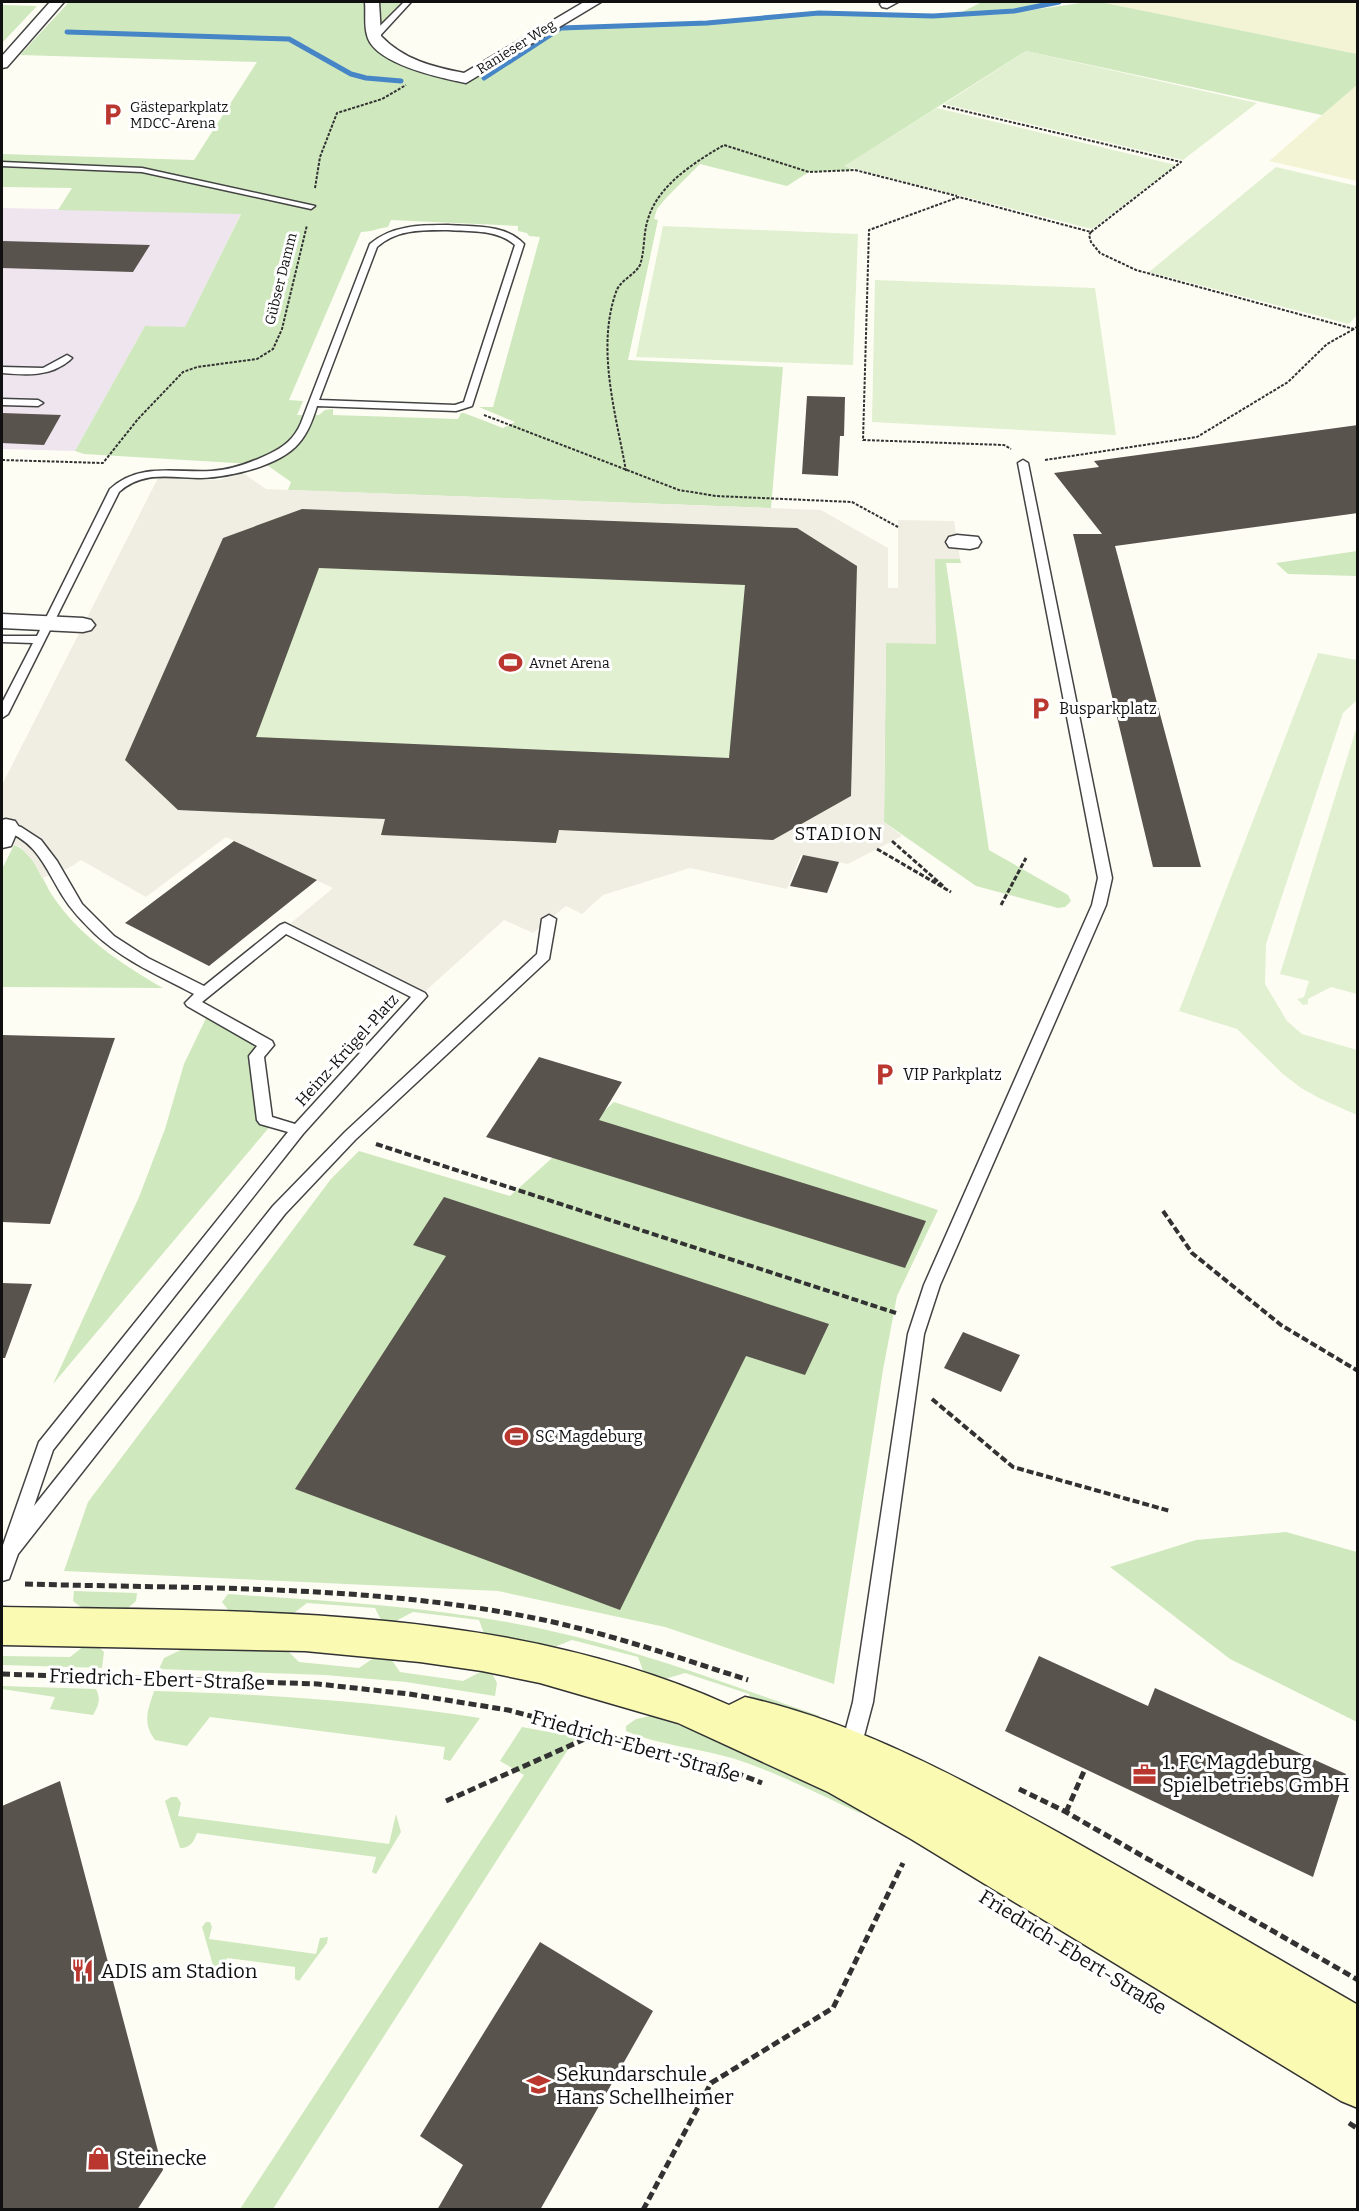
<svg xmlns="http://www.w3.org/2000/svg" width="1359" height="2211" font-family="Bitter,serif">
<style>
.industrial{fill:#eee5ee}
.farmland{fill:#f3f4d5}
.green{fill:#cfe8be;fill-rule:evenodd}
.pitch{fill:#e1f0d0}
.plaza{fill:#f0ede2;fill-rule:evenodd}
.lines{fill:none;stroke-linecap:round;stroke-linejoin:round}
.stream{stroke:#4685c6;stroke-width:5}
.building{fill:#58534d;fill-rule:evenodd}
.lane-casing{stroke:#434343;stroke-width:3}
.street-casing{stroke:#434343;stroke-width:3}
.secondary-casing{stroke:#323232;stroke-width:3}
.path-far3{stroke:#323232;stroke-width:2;stroke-dasharray:3 1.5;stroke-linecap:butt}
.path-far2{stroke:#323232;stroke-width:3;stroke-dasharray:5 2;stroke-linecap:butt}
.path-far1{stroke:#323232;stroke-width:4;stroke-dasharray:7 3;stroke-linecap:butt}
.path{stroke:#323232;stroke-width:5;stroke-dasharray:8 4;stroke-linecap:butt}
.lane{fill:#fff;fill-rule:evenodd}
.street{fill:#fff;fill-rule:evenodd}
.secondary{fill:#fafab3;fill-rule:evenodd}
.labels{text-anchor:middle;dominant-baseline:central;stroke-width:6;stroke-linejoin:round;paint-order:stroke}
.far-street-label{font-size:14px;fill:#101010;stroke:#fff}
.far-poi-label{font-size:14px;fill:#101010;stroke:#fff;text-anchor:start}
.poi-label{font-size:16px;fill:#101010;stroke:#fff;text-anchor:start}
.street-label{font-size:16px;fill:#101010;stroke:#fff}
.neighbourhood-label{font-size:18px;letter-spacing:1.5px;fill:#101010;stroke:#fff}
.near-street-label{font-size:20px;fill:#101010;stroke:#fff}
.near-poi-label{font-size:20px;fill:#101010;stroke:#fff;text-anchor:start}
</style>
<rect width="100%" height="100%" fill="#fefdf4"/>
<path class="industrial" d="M 2,208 L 241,213 L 185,328 L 145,326 L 75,451 L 2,449 Z"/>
<path class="farmland" d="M 1100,2 L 1357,2 L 1357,54 Z
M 1357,85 L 1357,181 L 1269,161 L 1322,115 Z"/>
<path class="green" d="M 69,2 L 407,2 L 374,37 L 392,55 L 466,78 L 551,29 L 707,24 L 803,14 L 892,14 L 933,18 L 1011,13 L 1088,2 L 1100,2 L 1357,54 L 1357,85 L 1322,115 L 1026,51 L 845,166 L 855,170 L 809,172 L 787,186 L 700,164 L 667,197 L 657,209 L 654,219 L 658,220 L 628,360 L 783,367 L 771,508 L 288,490 L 291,482 L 267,465 L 84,454 L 75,451 L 145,326 L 185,327 L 241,214 L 58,210 L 72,188 L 2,187 L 2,154 L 194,160 L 257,62 L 20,55 ZM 391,220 L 518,226 L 518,231 L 527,233 L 529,236 L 540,237 L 493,407 L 479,407 L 515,422 L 503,428 L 464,413 L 461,413 L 458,419 L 333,415 L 333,409 L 325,410 L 319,415 L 297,415 L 303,401 L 289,400 L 361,232 C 372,232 378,228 388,227 Z
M 982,2 L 1050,2 L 1009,11 L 960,13 Z
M 2,5 L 37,6 L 2,43 Z
M 1357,551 L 1357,576 L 1288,574 L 1276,563 Z
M 935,558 L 960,559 L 961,563 L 946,563 L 989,850 L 1068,895 L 1071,901 L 1065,907 L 1058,908 L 976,886 L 884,822 L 886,642 Z
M 14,845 C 34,852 42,879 52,895 C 79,936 121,964 163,988 L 2,987 L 2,869 Z
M 209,1012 L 267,1045 L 256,1056 L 272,1124 L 53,1384 L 139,1197 L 165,1129 L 184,1064 Z
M 614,1102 L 938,1210 L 897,1296 L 883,1370 L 834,1684 L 665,1627 L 498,1591 L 64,1571 L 88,1502 L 331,1179 L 359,1151 L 510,1196 Z
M 1286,1532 L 1357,1552 L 1357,1722 L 1230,1659 L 1110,1567 L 1196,1540 Z
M 74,1591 L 137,1593 L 136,1601 L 127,1609 L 82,1608 L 73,1601 Z
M 228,1594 C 345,1602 463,1608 577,1637 C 659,1658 739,1688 820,1716 L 811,1722 L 755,1711 L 749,1694 L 685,1673 L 665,1679 L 644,1673 L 638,1657 L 572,1640 L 552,1648 L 485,1636 L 479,1620 L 413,1612 L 394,1622 L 381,1620 L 375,1608 L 307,1603 L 294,1613 L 229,1611 L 222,1602 Z
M 84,1646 L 99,1647 L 104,1652 L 102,1668 L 2,1665 L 2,1656 L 70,1657 Z
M 185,1648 L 288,1651 L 299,1662 L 359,1668 L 375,1657 L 391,1659 L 400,1672 L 463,1681 L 482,1671 L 493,1675 L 497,1683 L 495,1696 L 406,1682 L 325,1675 L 159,1669 L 164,1658 Z
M 2,1686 L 96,1689 C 101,1699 99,1705 93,1715 L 50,1709 L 55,1697 L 2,1689 Z
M 154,1691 C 264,1694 371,1701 480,1718 L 450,1761 L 443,1759 L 445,1747 L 210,1717 L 187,1746 L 155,1740 C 142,1723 148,1710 154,1691 Z
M 650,1716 L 715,1737 L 853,1800 L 862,1814 C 822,1796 781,1774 738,1760 C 701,1748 661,1746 626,1731 L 626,1726 L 636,1719 Z
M 522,1727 L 576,1737 L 273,2209 L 240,2209 L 524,1775 L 500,1761 Z
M 171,1797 L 177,1797 L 181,1803 L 178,1816 L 389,1844 L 396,1814 L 401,1832 L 376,1874 L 372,1872 L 376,1857 L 197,1833 C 194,1841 191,1848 180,1848 L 165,1801 Z
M 206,1922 L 210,1922 L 212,1927 L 209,1939 L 316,1954 L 320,1938 L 328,1937 L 327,1943 L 299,1981 L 295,1979 L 295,1967 L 227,1958 L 225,1966 L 218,1970 L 214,1969 L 202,1927 Z"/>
<path class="pitch" d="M 1026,51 L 1257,103 L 1183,160 L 944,104 Z
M 937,108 L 1176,165 L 1092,229 L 844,166 Z
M 1276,167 L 1357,186 L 1357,315 L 1349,324 L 1149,272 Z
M 663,226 L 858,234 L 853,365 L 636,357 Z
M 875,280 L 1095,288 L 1116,435 L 872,422 Z
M 302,509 L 797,528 L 857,566 L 851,796 L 773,840 L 559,830 L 556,843 L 381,835 L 178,810 L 125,760 L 223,538 Z
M 1318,653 L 1357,660 L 1357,700 L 1343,713 L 1266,944 L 1265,984 L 1287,1021 L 1302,1034 L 1357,1050 L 1357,1115 L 1321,1099 L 1301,1088 L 1283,1074 L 1237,1029 L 1179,1011 Z
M 1357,726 L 1357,994 L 1331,987 L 1308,999 L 1308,1004 L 1303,1005 L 1297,999 L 1304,997 L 1309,981 L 1280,974 Z"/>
<path class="plaza" d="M 243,473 L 266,489 L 821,510 L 888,548 L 888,588 L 898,588 L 898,520 L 954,521 L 960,559 L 935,559 L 936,644 L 886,643 L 884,822 L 902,836 L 848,864 L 801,855 L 787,889 L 690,868 L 603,895 L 582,914 L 566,906 L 533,933 L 504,920 L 420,996 L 285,928 L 333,888 L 226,837 L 146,897 L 81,860 L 69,868 L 42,878 L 33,861 L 20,847 L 2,839 L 2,785 L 158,478 L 219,480 ZM 302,509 L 797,528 L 857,567 L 851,796 L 773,840 L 559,830 L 556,843 L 385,819 L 178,810 L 125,760 L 223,538 Z"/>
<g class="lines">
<path class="stream" d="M 67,32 L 289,39 L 351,74 L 366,78 L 401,81
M 484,78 L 561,28 L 707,23 L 819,13 L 933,16 L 1014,11 L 1059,2"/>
</g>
<path class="building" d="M 2,241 L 150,245 L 133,272 L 2,268 Z
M 807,396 L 845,397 L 844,436 L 840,436 L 838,476 L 802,474 Z
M 2,413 L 61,415 L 44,445 L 2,443 Z
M 1358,425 L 1358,513 L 1115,546 L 1201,867 L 1153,867 L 1073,534 L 1102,534 L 1054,473 L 1099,467 L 1094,461 Z
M 302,509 L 797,528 L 857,566 L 851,796 L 773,840 L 559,830 L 556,843 L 381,835 L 385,819 L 178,810 L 125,760 L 223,538 ZM 319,568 L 745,585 L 729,758 L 256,737 Z
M 234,841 L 317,880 L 209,966 L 125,923 Z
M 803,855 L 839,862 L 827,893 L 790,886 Z
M 2,1035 L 115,1038 L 50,1224 L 2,1222 Z
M 539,1057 L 622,1082 L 599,1120 L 926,1221 L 905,1268 L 486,1137 Z
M 444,1197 L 829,1324 L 805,1375 L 746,1356 L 620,1610 L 295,1489 L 446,1256 L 413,1245 Z
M 2,1283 L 32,1284 L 5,1358 L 2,1358 Z
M 963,1332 L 1020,1355 L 1001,1392 L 944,1368 Z
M 1039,1656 L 1148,1706 L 1155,1688 L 1346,1774 L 1313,1877 L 1005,1731 Z
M 60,1781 L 163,2170 L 137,2210 L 2,2210 L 2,1806 Z
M 540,1942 L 653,2011 L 540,2210 L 437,2210 L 463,2165 L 420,2136 Z"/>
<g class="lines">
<defs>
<path id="lane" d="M 404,2 L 411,2 L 377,39 L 371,39 L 371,35 Z
M 2,162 L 142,168 L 315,206 L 311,209 L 142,172 L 2,166 Z
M 448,225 C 475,227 505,224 524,244 L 472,406 L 456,411 L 317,406 C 313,419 308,433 299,443 C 280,466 230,477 201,478 C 171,478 143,470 119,492 L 8,714 L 2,718 L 2,703 L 33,643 L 2,642 L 2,636 L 37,636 L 110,489 C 140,462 175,473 211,471 C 232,470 250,463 269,454 C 284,447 294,439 301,423 L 370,244 C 392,225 421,225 448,225 ZM 448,230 C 472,232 497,229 515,245 L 464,402 L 455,405 L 319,400 L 377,247 C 397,229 423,230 448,230 Z
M 67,355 L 72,358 L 70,360 C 50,377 27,375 2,373 L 2,367 L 43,368 Z
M 2,399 L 38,400 L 43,403 L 38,406 L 2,405 Z
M 1023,460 L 1028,463 L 1112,878 L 1106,905 L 940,1285 L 924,1334 L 873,1702 L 860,1751 L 857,1758 L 850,1760 L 843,1758 L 840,1751 L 853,1702 L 908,1334 L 924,1285 L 1092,905 L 1098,878 L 1018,463 Z
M 2,822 L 21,827 L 41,840 L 57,861 L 82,904 L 114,936 L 148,958 L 204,986 L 280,925 L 285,923 L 425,993 L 427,996 L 303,1134 L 53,1450 L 34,1506 L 273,1206 L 345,1132 L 537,954 L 542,919 L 549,915 L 556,919 L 549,959 L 355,1140 L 285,1214 L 18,1554 L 9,1579 L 2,1581 L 2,1548 L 39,1442 L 288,1132 L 260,1124 L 257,1120 L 249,1056 L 257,1046 L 187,1006 L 185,1003 L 194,994 C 160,976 124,961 95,934 C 83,922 71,910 62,895 C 45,867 36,840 2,830 ZM 286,934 L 411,997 L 295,1124 L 272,1117 L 264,1057 L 274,1045 L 272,1041 L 202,1002 Z"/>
<path id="street" d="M 50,2 L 64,2 L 7,67 L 2,68 L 2,56 Z
M 365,2 L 379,2 L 381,36 C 404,60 433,67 464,73 L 584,2 L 601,2 L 466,83 C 441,78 373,64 367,35 C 364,25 366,13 365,2 Z
M 882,2 L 898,2 L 887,8 L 882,7 L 880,4 Z
M 957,535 L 978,537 L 981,542 L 978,547 L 970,549 L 949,547 L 946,542 L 949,537 Z
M 2,614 L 83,618 L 91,620 L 95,625 L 91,630 L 83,632 L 2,628 Z
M 6,819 L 15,821 L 19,827 L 11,846 L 2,848 L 2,820 Z"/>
<path id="secondary" d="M 2,1607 C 246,1612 502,1603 729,1705 L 745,1697 C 859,1723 960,1778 1061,1834 C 1161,1890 1259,1948 1358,2005 L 1358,2056 L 1354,2054 L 1358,2056 L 1358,2108 L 1341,2101 L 911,1839 L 828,1792 L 678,1723 L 540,1683 L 482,1671 L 420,1662 L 305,1651 L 2,1645 Z"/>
</defs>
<use href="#lane" class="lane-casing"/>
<use href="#street" class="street-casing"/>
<use href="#secondary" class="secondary-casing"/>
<path class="path-far3" d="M 943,106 L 1181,162 L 1091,232 L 959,197 L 869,230 L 863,440 L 1004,445 L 1011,449
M 315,188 L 320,157 L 337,113 L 382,99 L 406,85
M 1091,232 L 1089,235 L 1091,242 L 1100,253 L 1136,270 L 1354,329 L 1358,326
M 484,415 L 679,490 L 716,496 L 852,502 L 898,527
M 2,460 L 103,463 L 138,419 L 183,372 L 197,367 L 257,359 L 273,349 L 282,329 L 307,225
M 1045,460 L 1197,437 L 1288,382 L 1327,344 L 1354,329
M 626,471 C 616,414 596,349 616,292 C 620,280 634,276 640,265 C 645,250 643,234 648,219 C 658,185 695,162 724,145 L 809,172 L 855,170 L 957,196"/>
<path class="path-far2" d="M 892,841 L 943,886
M 877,849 L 951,892
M 1001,905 L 1026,858"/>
<path class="path-far1" d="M 376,1144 L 896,1313
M 1163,1211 L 1192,1253 L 1281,1325 L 1358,1371
M 932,1399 L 1013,1467 L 1170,1511"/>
<path class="path" d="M 25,1584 C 200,1589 381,1584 553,1622 C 619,1637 683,1659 748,1680
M 2,1674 L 318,1684 L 409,1694 L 508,1710 L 716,1765 L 762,1783
M 1019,1789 L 1066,1812 L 1358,1980
M 446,1801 L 596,1734
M 1066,1812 L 1085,1769
M 1349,2123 L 1358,2129
M 643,2210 L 711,2083 L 833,2008 L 903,1863"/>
<use href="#lane" class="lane"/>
<use href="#street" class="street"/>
<use href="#secondary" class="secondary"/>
</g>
<defs>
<symbol id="parking-bare" viewBox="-9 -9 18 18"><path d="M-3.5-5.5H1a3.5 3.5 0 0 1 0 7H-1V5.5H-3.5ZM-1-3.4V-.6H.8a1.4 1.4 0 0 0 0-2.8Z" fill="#ba372f" stroke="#fff" stroke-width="2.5" paint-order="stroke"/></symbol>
<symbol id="stadium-bare" viewBox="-9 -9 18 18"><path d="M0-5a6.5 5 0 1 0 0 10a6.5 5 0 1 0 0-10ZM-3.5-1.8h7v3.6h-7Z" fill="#ba372f" stroke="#fff" stroke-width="2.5" paint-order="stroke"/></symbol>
<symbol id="office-bare" viewBox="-9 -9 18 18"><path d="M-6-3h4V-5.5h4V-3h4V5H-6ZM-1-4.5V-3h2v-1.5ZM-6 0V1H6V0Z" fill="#ba372f" stroke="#fff" stroke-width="2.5" paint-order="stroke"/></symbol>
<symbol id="restaurant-bare" viewBox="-9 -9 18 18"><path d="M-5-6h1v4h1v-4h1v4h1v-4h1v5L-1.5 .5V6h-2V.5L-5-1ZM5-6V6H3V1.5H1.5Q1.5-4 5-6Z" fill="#ba372f" stroke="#fff" stroke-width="2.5" paint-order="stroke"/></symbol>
<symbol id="school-bare" viewBox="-9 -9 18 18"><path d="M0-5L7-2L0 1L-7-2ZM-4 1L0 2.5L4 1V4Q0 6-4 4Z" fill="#ba372f" stroke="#fff" stroke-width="2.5" paint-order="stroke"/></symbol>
<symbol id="shop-bare" viewBox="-9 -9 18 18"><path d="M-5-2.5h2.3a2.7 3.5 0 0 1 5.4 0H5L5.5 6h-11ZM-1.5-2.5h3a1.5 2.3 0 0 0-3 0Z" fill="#ba372f" stroke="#fff" stroke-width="2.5" paint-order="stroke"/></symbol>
</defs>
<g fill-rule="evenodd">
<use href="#parking-bare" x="96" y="98" width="33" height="33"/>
<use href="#stadium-bare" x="494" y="646" width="33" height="33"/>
<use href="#parking-bare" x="1024" y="692" width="33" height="33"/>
<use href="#parking-bare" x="868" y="1058" width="33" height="33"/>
<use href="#stadium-bare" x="500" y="1420" width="33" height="33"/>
<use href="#office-bare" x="1128" y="1758" width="33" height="33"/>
<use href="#restaurant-bare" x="66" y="1954" width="33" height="33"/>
<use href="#school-bare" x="522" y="2068" width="33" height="33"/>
<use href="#shop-bare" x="82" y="2142" width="33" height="33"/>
</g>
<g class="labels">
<g class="far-street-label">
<text transform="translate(516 47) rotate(-32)">Ranieser Weg</text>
<text transform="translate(281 279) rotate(-76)">Gübser Damm</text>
</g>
<g class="far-poi-label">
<text x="130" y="107">Gästeparkplatz<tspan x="130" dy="16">MDCC-Arena</tspan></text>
<text x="529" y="663">Avnet Arena</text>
</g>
<g class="poi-label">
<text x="1059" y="708">Busparkplatz</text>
<text x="903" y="1074">VIP Parkplatz</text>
<text x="535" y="1436">SC Magdeburg</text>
</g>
<g class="street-label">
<text transform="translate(347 1050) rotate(-48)">Heinz-Krügel-Platz</text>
</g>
<g class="neighbourhood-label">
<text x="839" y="834">STADION</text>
</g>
<g class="near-street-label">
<text transform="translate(157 1679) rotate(2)">Friedrich-Ebert-Straße</text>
<text transform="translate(636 1746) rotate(16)">Friedrich-Ebert-Straße</text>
<text transform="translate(1073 1952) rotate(32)">Friedrich-Ebert-Straße</text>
</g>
<g class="near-poi-label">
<text x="1162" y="1762">1. FC Magdeburg<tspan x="1162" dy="23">Spielbetriebs GmbH</tspan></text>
<text x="101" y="1971">ADIS am Stadion</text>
<text x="556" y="2074">Sekundarschule<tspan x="556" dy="23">Hans Schellheimer</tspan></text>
<text x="116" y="2158">Steinecke</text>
</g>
</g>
<rect width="1359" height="2211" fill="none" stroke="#101010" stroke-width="6"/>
</svg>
